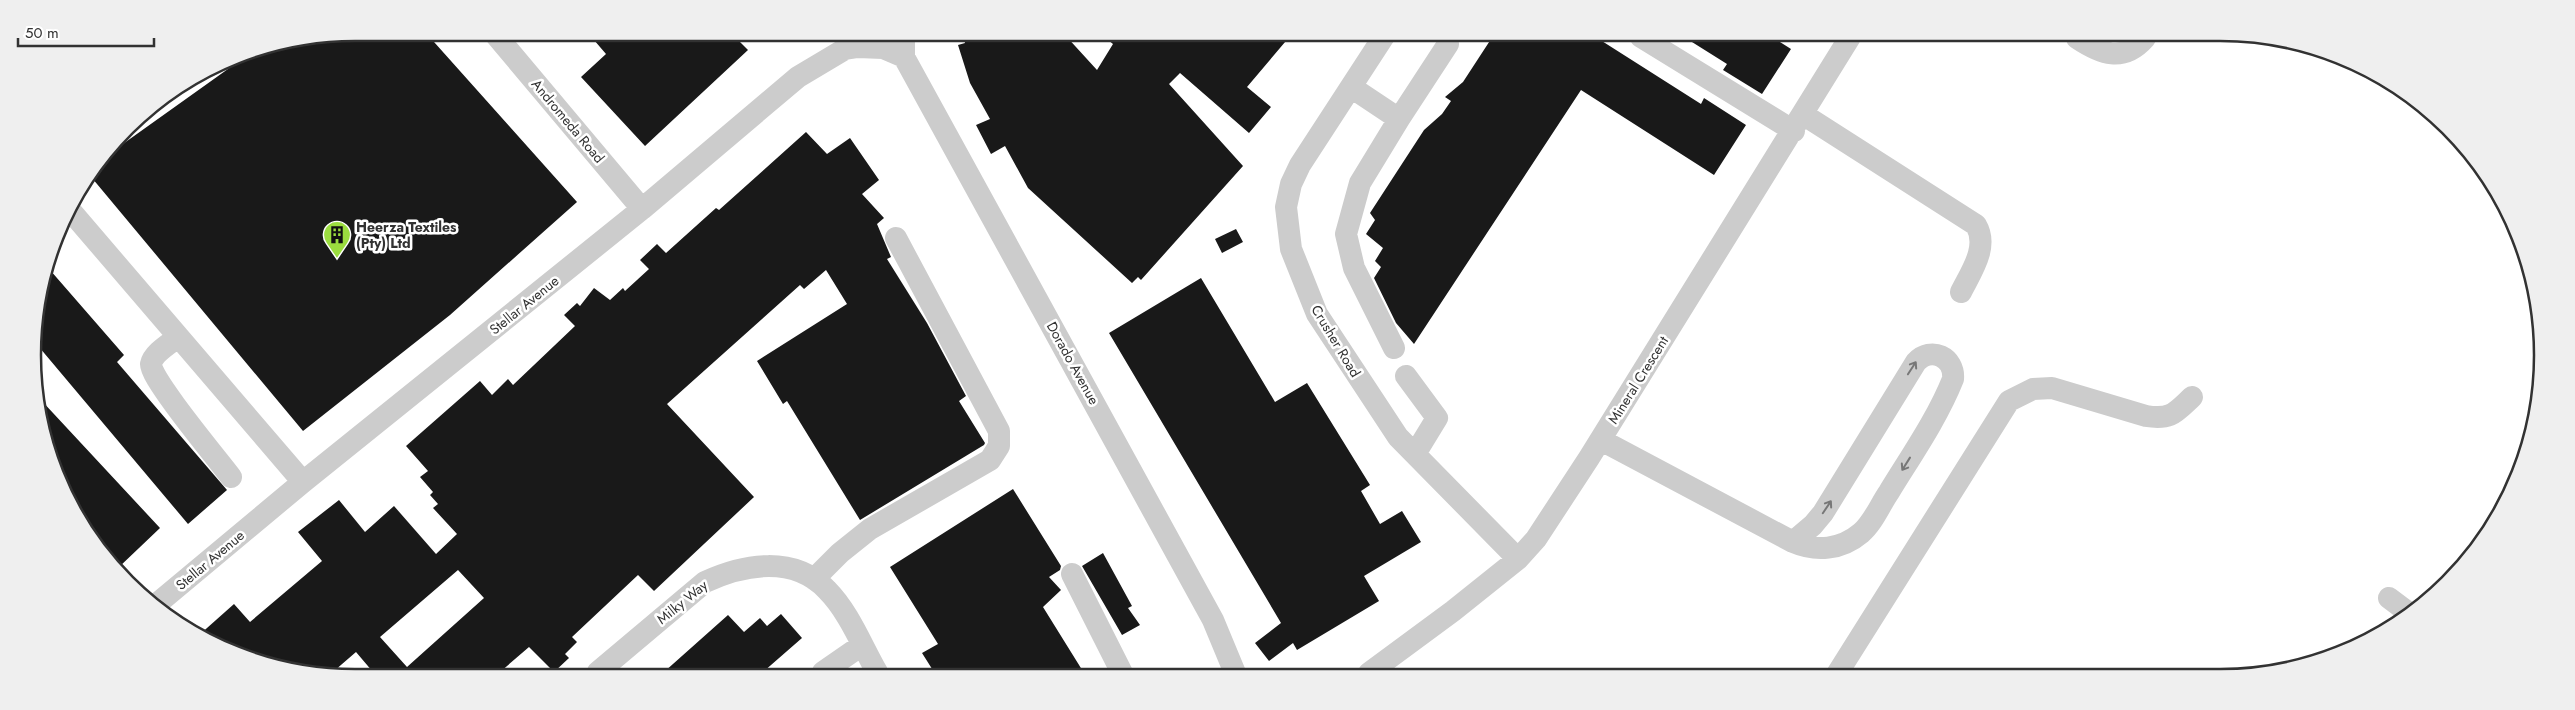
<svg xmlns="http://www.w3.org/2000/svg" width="2575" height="710" font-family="Jost,sans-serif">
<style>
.building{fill:#191919;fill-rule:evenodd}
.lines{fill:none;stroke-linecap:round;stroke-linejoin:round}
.minor{stroke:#ccc;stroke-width:22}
.oneway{stroke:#777}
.labels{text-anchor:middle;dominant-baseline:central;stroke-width:5;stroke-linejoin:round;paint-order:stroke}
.street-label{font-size:14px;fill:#323232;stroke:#fff}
.poi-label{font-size:14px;font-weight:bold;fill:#323232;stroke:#fff;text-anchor:start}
.rim{fill:none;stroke:#323232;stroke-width:2.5}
</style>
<rect width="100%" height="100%" fill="#fff"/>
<path class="building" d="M 355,32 L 426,33 L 577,202 L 450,315 L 303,431 L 92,178 L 113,151 L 249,54 Z
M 588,33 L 732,34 L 748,50 L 645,146 L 581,77 L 606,54 Z
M 963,34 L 1065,35 L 1097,70 L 1113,44 L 1102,35 L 1291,35 L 1247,87 L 1271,107 L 1249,133 L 1180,73 L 1169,84 L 1243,166 L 1141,280 L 1138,277 L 1132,283 L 1028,188 L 1005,146 L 991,154 L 976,125 L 990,119 L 970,83 L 958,45 L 965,43 Z
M 1493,36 L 1594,36 L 1701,104 L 1704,98 L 1746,125 L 1714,175 L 1581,90 L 1414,344 L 1396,323 L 1374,278 L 1381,267 L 1375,261 L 1383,248 L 1366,234 L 1375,220 L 1370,213 L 1424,130 L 1442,114 L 1451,101 L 1445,97 L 1463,82 Z
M 1684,37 L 1772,37 L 1791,49 L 1762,94 L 1723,70 L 1727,64 Z
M 806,132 L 827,154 L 850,138 L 879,180 L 862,194 L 884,218 L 877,224 L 891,257 L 887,259 L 927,323 L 966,396 L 959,401 L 985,443 L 984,445 L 860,520 L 787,401 L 783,404 L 757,361 L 847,304 L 826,270 L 804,289 L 800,285 L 667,404 L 754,497 L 654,591 L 638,575 L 572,637 L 577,642 L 565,654 L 569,658 L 554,672 L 529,647 L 500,672 L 373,672 L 356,652 L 334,671 L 292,671 L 198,636 L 234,604 L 250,622 L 322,561 L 298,532 L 339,500 L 365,532 L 394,506 L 436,554 L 457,534 L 433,508 L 438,504 L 430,495 L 433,492 L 420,477 L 428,471 L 406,446 L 480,381 L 492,395 L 508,379 L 513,385 L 575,326 L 564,315 L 577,303 L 580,306 L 594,288 L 610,300 L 623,288 L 625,291 L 649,269 L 640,260 L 657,244 L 666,253 L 716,208 L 719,210 ZM 458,570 L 484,598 L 407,667 L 380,637 Z
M 1236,229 L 1243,242 L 1222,253 L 1215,239 Z
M 50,270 L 124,355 L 117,362 L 227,490 L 188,524 L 34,341 L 33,334 Z
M 1201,278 L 1275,402 L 1307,383 L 1370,485 L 1361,491 L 1380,524 L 1402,511 L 1421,542 L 1364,576 L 1379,601 L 1297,650 L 1293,643 L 1269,661 L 1255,643 L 1281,623 L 1109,333 Z
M 40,399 L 160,528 L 118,568 L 99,551 L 44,439 Z
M 1013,489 L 1061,566 L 1060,570 L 1049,577 L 1061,590 L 1043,607 L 1084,673 L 934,672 L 922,653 L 938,644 L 890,567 Z
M 1103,553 L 1132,606 L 1128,608 L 1140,625 L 1122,635 L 1082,566 Z
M 781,614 L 802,638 L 763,672 L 664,672 L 728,615 L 744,632 L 760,618 L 767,626 Z"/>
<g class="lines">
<path class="minor" d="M 494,33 L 642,209
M 904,34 L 904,57 L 1213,620 L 1235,673
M 1384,36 L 1300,165 L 1291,184 L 1286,207 L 1291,249 L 1317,314 L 1398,437 L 1518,559
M 1641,37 L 1794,131
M 2077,38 C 2101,54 2123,63 2145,38
M 1351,87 L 1399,119 L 1360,183 L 1346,234 L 1354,268 L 1394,348
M 1804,115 L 1976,225 C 1989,247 1971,272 1961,292
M 1399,119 L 1448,44
M 69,209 L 303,482
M 178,337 C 171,343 153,353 151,364 C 149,377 219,461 231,477
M 1406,376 L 1437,418 L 1415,454
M 1601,440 L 1793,542 C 1816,552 1841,550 1861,533 C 1873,523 1880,505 1889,492 C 1911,456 1937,419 1953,379 C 1955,357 1931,346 1916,362 L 1823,513 L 1813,525 L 1793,542
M 1072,574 L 1122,673
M 814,579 L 840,553 L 870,529 L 990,460 L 999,446 L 999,431 L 896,238
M 2389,598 L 2409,613
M 158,603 L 303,482 L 642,209 L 798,77 L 845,49 L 858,47 L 883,48 L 904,57
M 598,672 L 705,582 C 744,564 794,555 827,590 C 849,612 862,646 877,672
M 823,672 L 862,645
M 1369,673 L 1453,611 L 1518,559 L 1536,539 L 1589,458 L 1850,37
M 1837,674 L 2009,401 L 2033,389 L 2052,388 L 2146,416 C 2171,420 2175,413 2192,397"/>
</g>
<defs><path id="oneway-shaft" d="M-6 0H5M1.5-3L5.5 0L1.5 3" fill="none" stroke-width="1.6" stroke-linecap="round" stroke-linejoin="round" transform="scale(1.25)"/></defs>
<g class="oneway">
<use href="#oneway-shaft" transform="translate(1912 368) rotate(-57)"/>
<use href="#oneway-shaft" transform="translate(1906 464) rotate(122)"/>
<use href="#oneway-shaft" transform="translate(1827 507) rotate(-56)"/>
</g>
<defs>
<symbol id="building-pin" viewBox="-11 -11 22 30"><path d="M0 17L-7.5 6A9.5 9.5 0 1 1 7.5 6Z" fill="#9bdd3f" stroke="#fff"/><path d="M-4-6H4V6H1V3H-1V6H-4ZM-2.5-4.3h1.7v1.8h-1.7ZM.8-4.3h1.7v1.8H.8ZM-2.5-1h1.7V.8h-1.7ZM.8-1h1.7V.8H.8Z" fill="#111"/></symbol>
</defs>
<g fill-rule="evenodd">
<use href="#building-pin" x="321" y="219" width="32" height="43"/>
</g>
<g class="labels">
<g class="street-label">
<text transform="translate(568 121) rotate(50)">Andromeda Road</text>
<text transform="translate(524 305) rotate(-39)">Stellar Avenue</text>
<text transform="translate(1336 341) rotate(59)">Crusher Road</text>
<text transform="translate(1073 363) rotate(61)">Dorado Avenue</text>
<text transform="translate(1638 380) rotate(-58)">Mineral Crescent</text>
<text transform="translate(210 560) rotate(-40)">Stellar Avenue</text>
<text transform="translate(682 602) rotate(-39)">Milky Way</text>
</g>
<g class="poi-label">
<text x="356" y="227">Heerza Textiles<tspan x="356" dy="16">(Pty) Ltd</tspan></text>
</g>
</g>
<path d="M0 0H2575V710H0ZM355 41H2220A314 314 0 0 1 2534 355V355A314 314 0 0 1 2220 669H355A314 314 0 0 1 41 355V355A314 314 0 0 1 355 41Z" fill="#efefef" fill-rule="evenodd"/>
<path class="rim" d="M355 41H2220A314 314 0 0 1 2534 355V355A314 314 0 0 1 2220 669H355A314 314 0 0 1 41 355V355A314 314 0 0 1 355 41Z"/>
<path d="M18 38v8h136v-8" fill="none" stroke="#323232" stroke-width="2.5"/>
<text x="25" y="38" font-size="15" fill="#323232" stroke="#ffffff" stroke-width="4" paint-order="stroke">50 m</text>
</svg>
